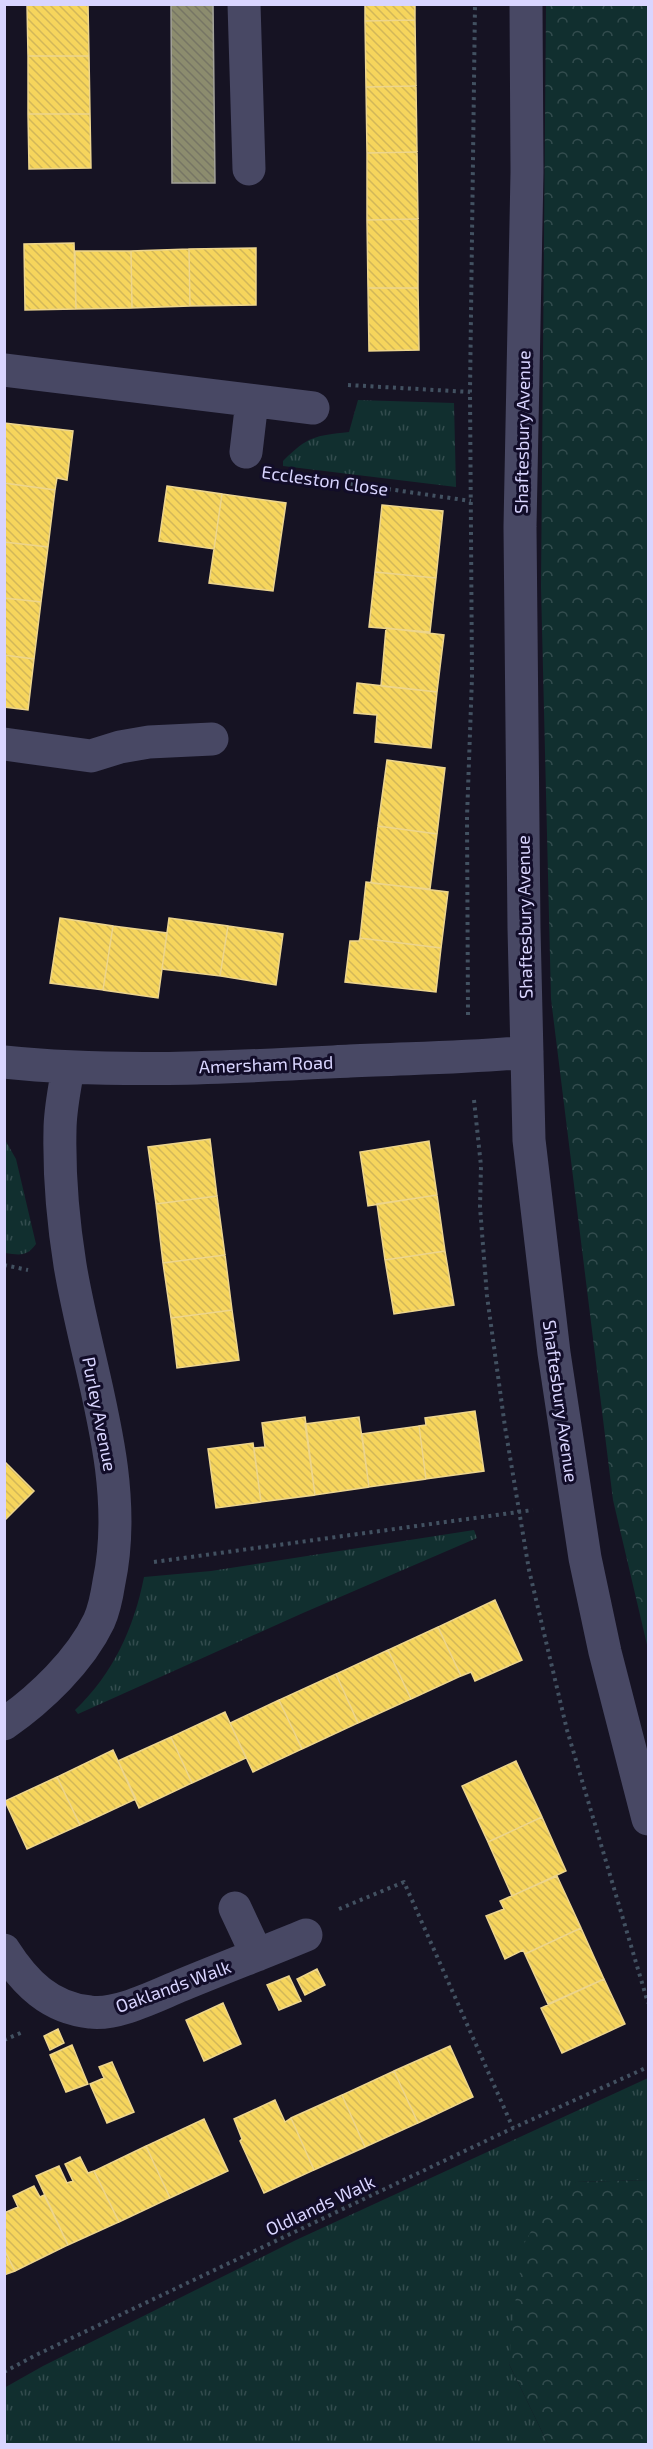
<svg xmlns="http://www.w3.org/2000/svg" width="653" height="2449" font-family="'Exo 2',sans-serif">
<style>
.grass{fill:url(#grass-tufts)}
.forest{fill:url(#forest-crowns)}
.homes{fill:url(#homes-back-hatch);stroke:#edd58d;stroke-width:1.5}
.industry{fill:url(#industry-back-hatch);stroke:#a3a29a;stroke-width:1.5}
.lines{fill:none;stroke-linecap:round;stroke-linejoin:round}
.path{stroke:#425161;stroke-width:4;stroke-dasharray:3 4.5;stroke-linecap:butt}
.minor{stroke:#484864;stroke-width:33}
.labels{text-anchor:middle;dominant-baseline:central;stroke-width:6;stroke-linejoin:round;paint-order:stroke}
.street-label{font-size:18px;fill:#d9d5ff;stroke:#120d29}
</style>
<defs>
<pattern id="grass-tufts" width="24" height="20" patternUnits="userSpaceOnUse" patternTransform="scale(1.5)"><rect width="24" height="20" fill="#112f2f"/><path d="M3 7l-1-3M5 7V3M7 7l1-3M15 17l-1-3M17 17v-4M19 17l1-3" fill="none" stroke="#334c4e"/></pattern>
<pattern id="forest-crowns" width="20" height="18" patternUnits="userSpaceOnUse" patternTransform="scale(1.5)"><rect width="20" height="18" fill="#112f2f"/><path d="M2 6a3 3 0 1 1 6 0M12 15a3 3 0 1 1 6 0" fill="none" stroke="#334c4e"/></pattern>
<pattern id="homes-back-hatch" width="6" height="6" patternUnits="userSpaceOnUse" patternTransform="scale(1.5)"><rect width="6" height="6" fill="#f6d55c"/><path d="M-1 5l2 2M0 0l6 6M5-1l2 2" fill="none" stroke="#d2b759"/></pattern>
<pattern id="industry-back-hatch" width="6" height="6" patternUnits="userSpaceOnUse" patternTransform="scale(1.5)"><rect width="6" height="6" fill="#8c8c6e"/><path d="M-1 5l2 2M0 0l6 6M5-1l2 2" fill="none" stroke="#767564"/></pattern>
</defs>
<rect width="100%" height="100%" fill="#161323"/>
<path class="grass" d="M 358,400 L 454,403 L 456,487 L 283,466 L 283,461 C 308,436 314,436 349,432 Z
M 4,1138 L 16,1159 L 36,1244 C 27,1257 19,1255 5,1253 Z
M 474,1530 L 477,1538 L 303,1613 L 78,1714 L 75,1710 C 113,1674 134,1628 144,1577 L 211,1571 Z
M 648,2078 L 648,2180 L 576,2182 L 509,2364 L 548,2444 L 5,2444 L 4,2388 L 43,2366 L 296,2240 Z"/>
<path class="forest" d="M 546,5 L 648,5 L 648,1649 L 613,1500 L 551,999 L 541,587 Z
M 648,2180 L 648,2444 L 548,2444 L 509,2364 L 516,2296 L 525,2242 L 548,2201 L 576,2182 Z"/>
<path class="homes" d="M 27,4 L 88,4 L 89,56 L 28,56 Z
M 365,4 L 415,4 L 415,20 L 365,21 Z
M 415,20 L 416,86 L 366,87 L 365,21 Z
M 28,56 L 89,56 L 90,114 L 28,114 Z
M 416,86 L 417,152 L 367,153 L 366,87 Z
M 28,114 L 90,114 L 91,168 L 29,169 Z
M 417,152 L 418,219 L 367,220 L 367,153 Z
M 418,219 L 418,288 L 368,288 L 367,220 Z
M 74,243 L 76,309 L 25,310 L 24,244 Z
M 256,248 L 256,305 L 190,306 L 189,249 Z
M 189,249 L 190,306 L 132,308 L 131,251 Z
M 75,251 L 131,251 L 132,308 L 76,309 Z
M 368,288 L 418,288 L 419,350 L 369,351 Z
M 4,423 L 73,431 L 67,480 L 57,478 L 55,490 L 4,483 Z
M 4,483 L 55,490 L 48,547 L 4,542 Z
M 167,486 L 222,494 L 214,549 L 159,541 Z
M 222,494 L 286,503 L 273,591 L 209,583 Z
M 382,505 L 443,511 L 436,578 L 375,572 Z
M 4,542 L 48,547 L 41,602 L 4,598 Z
M 375,572 L 436,578 L 430,632 L 369,627 Z
M 4,598 L 41,602 L 34,659 L 4,655 Z
M 386,628 L 444,635 L 437,692 L 381,686 Z
M 4,655 L 34,659 L 28,710 L 4,707 Z
M 357,683 L 437,692 L 431,748 L 375,742 L 377,715 L 354,713 Z
M 387,760 L 445,768 L 437,834 L 378,826 Z
M 378,826 L 437,834 L 430,889 L 371,883 Z
M 366,882 L 448,892 L 441,948 L 360,938 Z
M 60,918 L 113,926 L 103,990 L 50,983 Z
M 169,918 L 228,926 L 220,976 L 162,969 Z
M 113,926 L 167,933 L 158,998 L 103,990 Z
M 228,926 L 283,934 L 276,985 L 220,976 Z
M 360,938 L 441,948 L 436,992 L 345,982 L 350,941 L 359,941 Z
M 210,1139 L 217,1196 L 156,1204 L 148,1147 Z
M 429,1141 L 437,1195 L 368,1206 L 360,1152 Z
M 437,1195 L 445,1251 L 385,1260 L 377,1204 Z
M 217,1196 L 225,1255 L 163,1263 L 156,1204 Z
M 445,1251 L 454,1305 L 394,1314 L 385,1260 Z
M 225,1255 L 232,1310 L 171,1318 L 163,1263 Z
M 232,1310 L 239,1360 L 177,1368 L 171,1318 Z
M 475,1411 L 484,1471 L 426,1479 L 419,1426 L 426,1425 L 425,1418 Z
M 305,1417 L 315,1495 L 261,1502 L 254,1448 L 265,1447 L 262,1423 Z
M 359,1417 L 369,1487 L 315,1495 L 305,1424 Z
M 419,1426 L 426,1479 L 369,1487 L 362,1434 Z
M 253,1443 L 261,1502 L 216,1508 L 208,1449 Z
M 4,1461 L 34,1491 L 4,1521 Z
M 495,1600 L 522,1660 L 475,1681 L 471,1672 L 461,1676 L 438,1627 Z
M 438,1627 L 461,1676 L 411,1699 L 388,1650 Z
M 388,1650 L 411,1699 L 358,1723 L 336,1674 Z
M 336,1674 L 358,1723 L 302,1749 L 279,1700 Z
M 279,1700 L 302,1749 L 253,1772 L 230,1723 Z
M 225,1712 L 246,1758 L 192,1783 L 171,1737 Z
M 171,1737 L 192,1783 L 139,1808 L 118,1761 Z
M 113,1750 L 136,1799 L 80,1825 L 57,1777 Z
M 516,1761 L 542,1817 L 488,1842 L 462,1786 Z
M 57,1777 L 80,1825 L 27,1849 L 5,1801 Z
M 542,1817 L 566,1871 L 512,1896 L 488,1842 Z
M 557,1876 L 581,1928 L 525,1954 L 523,1950 L 505,1959 L 486,1916 L 504,1909 L 500,1901 Z
M 581,1928 L 604,1979 L 548,2004 L 525,1954 Z
M 317,1969 L 325,1985 L 305,1995 L 297,1979 Z
M 289,1976 L 301,2001 L 279,2010 L 267,1985 Z
M 604,1979 L 625,2024 L 562,2053 L 541,2008 Z
M 223,2003 L 241,2044 L 204,2061 L 186,2020 Z
M 58,2029 L 64,2043 L 50,2050 L 44,2036 Z
M 72,2045 L 88,2084 L 66,2092 L 50,2055 Z
M 450,2046 L 473,2097 L 418,2123 L 394,2071 Z
M 112,2062 L 134,2112 L 107,2123 L 90,2084 L 104,2078 L 99,2067 Z
M 394,2071 L 418,2123 L 365,2147 L 342,2095 Z
M 342,2095 L 365,2147 L 314,2170 L 291,2118 Z
M 275,2100 L 285,2122 L 291,2118 L 314,2170 L 264,2193 L 240,2141 L 242,2139 L 234,2119 Z
M 204,2119 L 228,2171 L 170,2198 L 146,2146 Z
M 146,2146 L 170,2198 L 119,2222 L 94,2171 Z
M 80,2157 L 88,2173 L 94,2171 L 119,2222 L 68,2245 L 36,2176 L 59,2166 L 67,2183 L 73,2181 L 65,2164 Z
M 34,2186 L 40,2197 L 44,2195 L 68,2245 L 15,2271 L 4,2249 L 4,2213 L 18,2207 L 13,2196 Z
M 4,2249 L 15,2271 L 4,2275 Z"/>
<path class="industry" d="M 171,4 L 213,4 L 215,183 L 172,183 Z"/>
<g class="lines">
<path class="path" d="M 348,385 L 470,392
M 284,474 L 471,501
M 468,1015 L 467,817 L 472,677 L 470,392 L 475,4
M 474,1100 L 481,1166 L 480,1207 L 487,1296 L 505,1427 L 529,1570 L 567,1730 L 648,2003
M 4,1265 L 28,1270
M 154,1562 L 533,1510
M 339,1909 L 404,1882 L 513,2128
M 4,2040 L 23,2032
M 4,2372 L 36,2355 L 513,2128 L 648,2067"/>
<path class="minor" d="M 244,4 L 249,169
M 526,4 L 527,172 L 520,527 L 524,928 L 529,1140 L 554,1353 L 585,1558 L 605,1652 L 648,1819
M 4,370 L 313,408
M 246,452 L 252,401
M 4,744 L 91,756 L 120,747 L 149,742 L 212,739
M 4,1062 C 119,1074 235,1067 350,1061 C 409,1058 468,1058 527,1052
M 4,1724 C 40,1699 80,1661 99,1621 C 104,1610 107,1595 109,1582 C 131,1478 87,1368 70,1265 C 63,1221 59,1175 60,1130 C 60,1109 65,1088 68,1067
M 235,1908 L 257,1955
M 4,1950 C 25,1983 50,2008 90,2012 C 117,2016 157,1995 182,1985 C 223,1968 265,1952 306,1935"/>
</g>
<g class="labels">
<g class="street-label">
<text transform="translate(522 432) rotate(-89)">Shaftesbury Avenue</text>
<text transform="translate(325 480) rotate(8)">Eccleston Close</text>
<text transform="translate(524 917) rotate(-91)">Shaftesbury Avenue</text>
<text transform="translate(266 1064) rotate(-2)">Amersham Road</text>
<text transform="translate(561 1401) rotate(82)">Shaftesbury Avenue</text>
<text transform="translate(100 1414) rotate(79)">Purley Avenue</text>
<text transform="translate(173 1986) rotate(-20)">Oaklands Walk</text>
<text transform="translate(320 2205) rotate(-25)">Oldlands Walk</text>
</g>
</g>
<rect width="653" height="2449" fill="none" stroke="#d9d5ff" stroke-width="12"/>
</svg>
